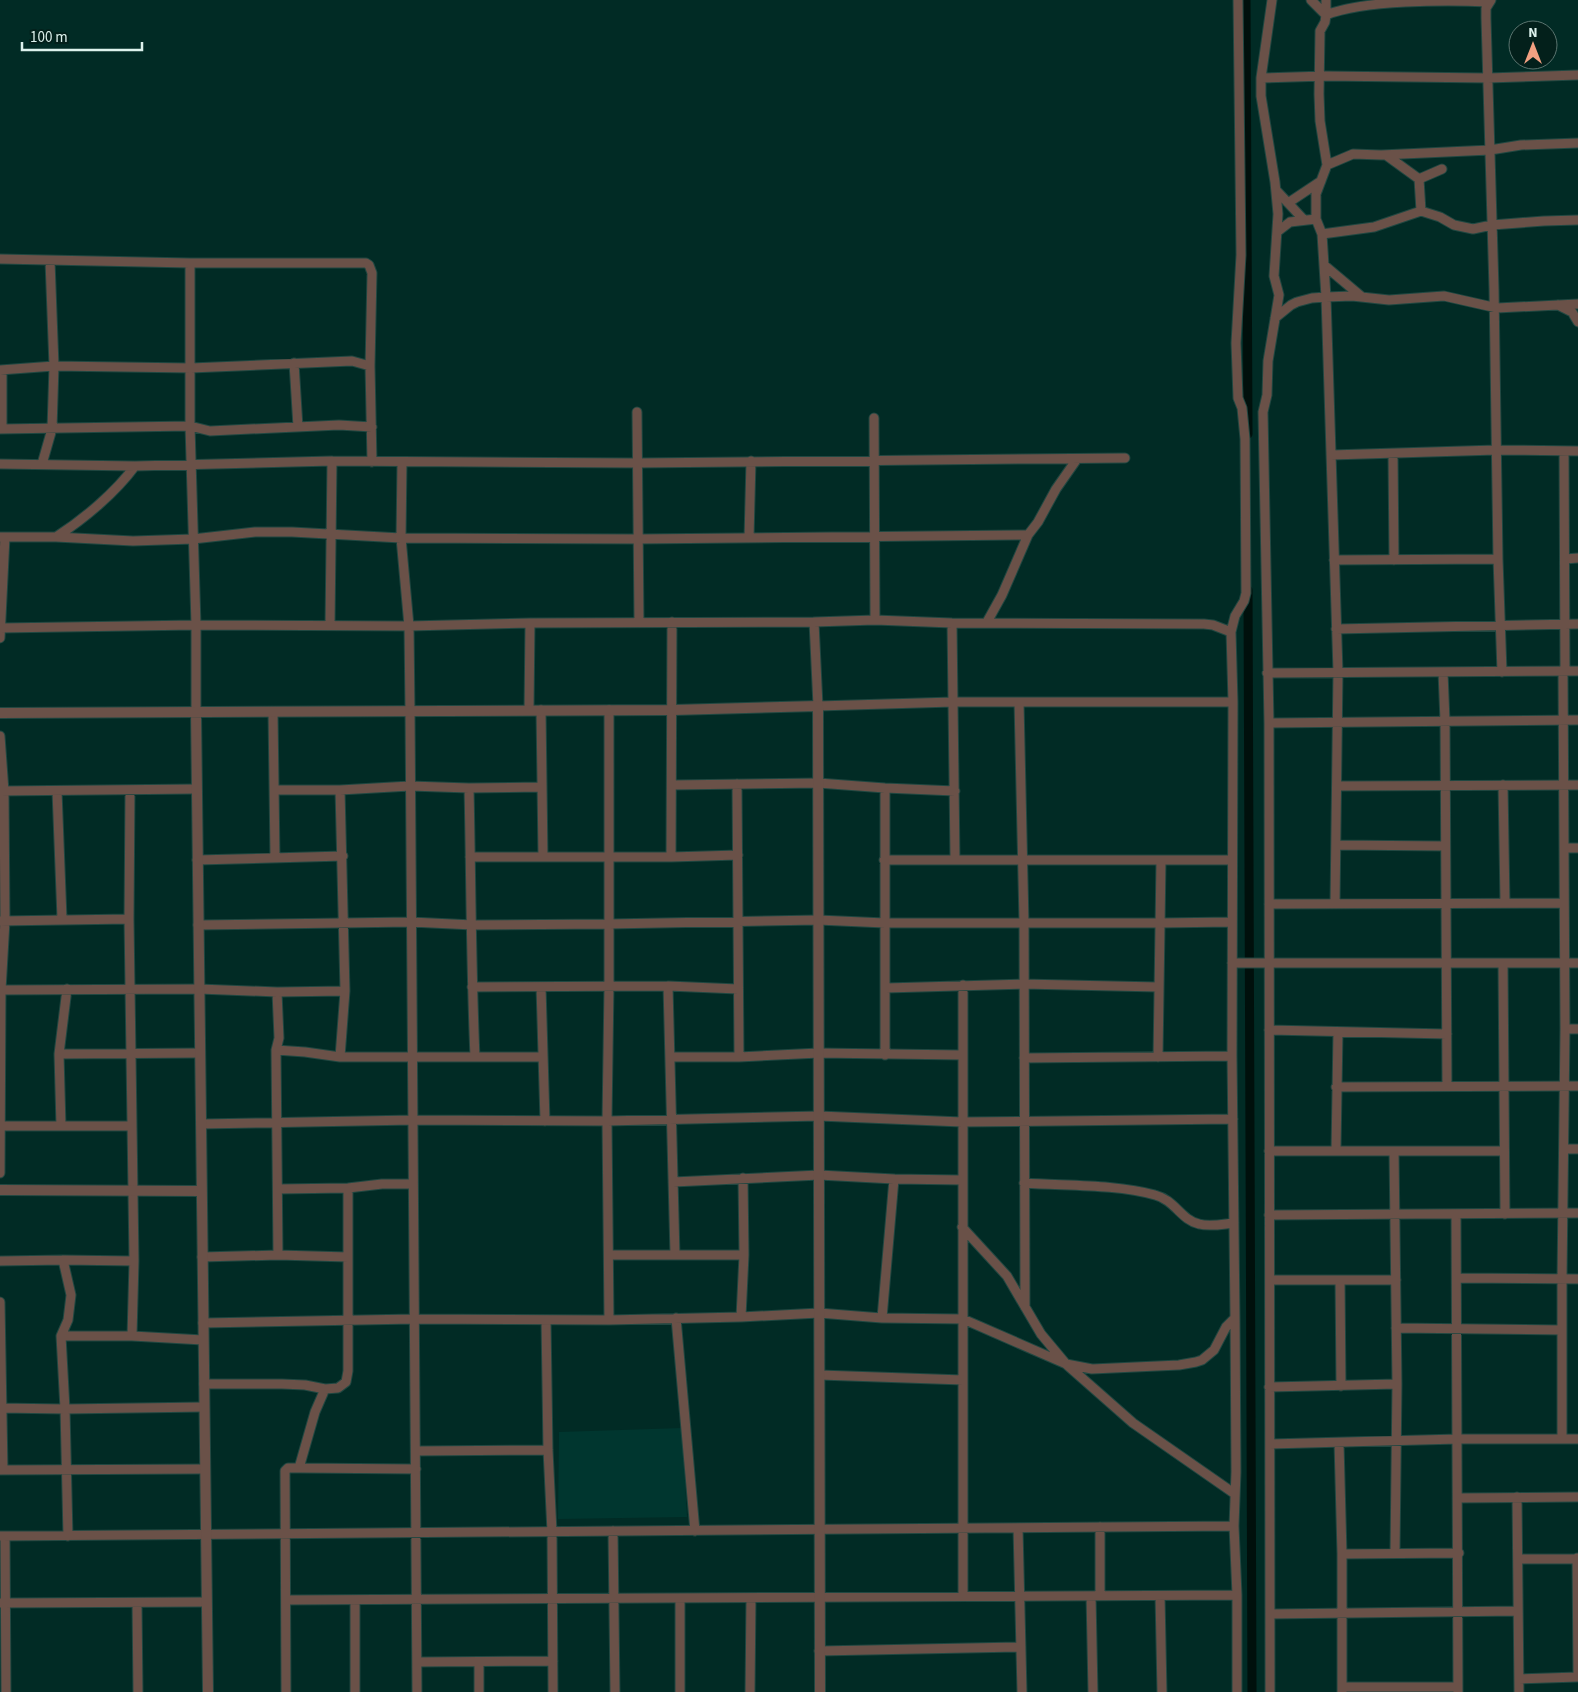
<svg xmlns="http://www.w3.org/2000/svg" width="1578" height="1692" font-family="'Source Sans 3',sans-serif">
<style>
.built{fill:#00362f}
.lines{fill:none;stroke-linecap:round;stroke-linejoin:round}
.canal{stroke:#00100c;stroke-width:9}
.minor-casing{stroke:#204741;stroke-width:11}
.tertiary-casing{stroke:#204741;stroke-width:12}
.minor{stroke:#6a5148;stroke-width:9}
.tertiary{stroke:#6a5148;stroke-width:10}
</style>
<rect width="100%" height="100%" fill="#012b25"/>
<path class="built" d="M 682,1428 L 687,1517 L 558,1519 L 559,1432 Z"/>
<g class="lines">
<path class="canal" d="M 1246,0 L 1248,434
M 1248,590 L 1252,1692"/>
<defs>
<path id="minor" d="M 1311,0 L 1326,15
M 1326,0 L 1326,15
M 1491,0 L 1486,8 L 1486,18 L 1494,289 L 1498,559 L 1502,672
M 1261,78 L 1272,0
M 1386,155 L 1419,179 L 1421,211
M 1327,165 L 1320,121 L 1319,94 L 1320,31 L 1325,22 L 1326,15 C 1364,0 1446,0 1489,2
M 1419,179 L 1442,169
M 1276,190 L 1304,220
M 1288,203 L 1321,181
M 1277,232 L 1290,222 L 1316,219
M 1322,234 L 1374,227 L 1421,211 L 1440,217 L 1454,225 L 1473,229 L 1492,225 L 1544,221 L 1578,220
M 0,259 L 190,263 L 366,263 L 369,265 L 372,273 L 370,366 L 372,462
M 190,263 L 190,426 L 196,625 L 196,712
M 1324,265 L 1362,297
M 1558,305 L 1572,312 L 1578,322
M 1275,318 L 1291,305 L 1297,302 L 1312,298 L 1326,297 L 1352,296 L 1389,300 L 1444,296 L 1497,308 L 1578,304
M 294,363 L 298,427
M 0,370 L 54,366 L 191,368 L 352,361 L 370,366
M 637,412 L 639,622
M 874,418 L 875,620
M 0,429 L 190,426 L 210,431 L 339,425 L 372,427
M 2,429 L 2,370
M 1564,451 L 1565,671
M 1393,454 L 1394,560
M 1331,455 L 1496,450 L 1578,451
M 402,462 L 401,538 L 409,626 L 410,712 L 417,1692
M 0,464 L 135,466 L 332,461 L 637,463 L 1125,458
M 42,464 L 52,429 L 54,366 L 50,261
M 0,537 L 56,537 L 133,541 L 193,539 L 255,532 L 292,532 L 401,538 L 638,539 L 1028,535
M 56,537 C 84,519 115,493 135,466
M 749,538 L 751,461
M 1565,559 L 1578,558
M 1334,560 L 1498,559
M 814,622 L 818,706 L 953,702 L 1233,702
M 987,622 L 1002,595 L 1028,535 L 1038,522 L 1056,489 L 1077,459
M 952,623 L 955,859
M 330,625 L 332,461
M 0,628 L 196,625 L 409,626 L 530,623 L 814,622 L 875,620 L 952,623 L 1204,624 L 1213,625 L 1231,632
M 1336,629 L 1578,624
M 0,638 L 5,537
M 1443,672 L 1445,721 L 1447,1086
M 1267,673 L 1578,671
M 1019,702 L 1024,923 L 1025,1307
M 529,710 L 530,623
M 541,710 L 543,857
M 273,712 L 275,858
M 1269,723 L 1578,720
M 0,736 L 4,791 L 5,921 L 1,990 L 0,1173
M 737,784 L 739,1057
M 672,785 L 818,783 L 885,788 L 955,791
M 1503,785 L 1505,903
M 1337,786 L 1578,785
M 469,788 C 471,878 471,968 475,1057
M 885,788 L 885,1055
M 130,790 L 129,919 L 134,1261 L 132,1336
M 275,790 L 340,790 L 410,786 L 469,788 L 541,787
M 0,791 L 196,789
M 57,791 L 62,919
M 1336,845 L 1445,846
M 1564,848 L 1578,848
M 470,857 L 671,857 L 738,855
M 671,857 L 672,622
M 197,860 L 343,856
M 884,860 L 1232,860
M 1269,904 L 1564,903
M 1335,904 L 1338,672 L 1326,297 L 1322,234 L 1316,219 L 1316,194 L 1327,165 L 1353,154 L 1381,155 L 1490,150 L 1521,145 L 1578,143
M 0,921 L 129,919
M 198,925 L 411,922 L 473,925 L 609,924 L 818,920 L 885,923 L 1159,923 L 1232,922
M 1232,963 L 1578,963
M 1503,963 L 1505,1214
M 668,986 L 675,1255
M 472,987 L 668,986 L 738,989
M 541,987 L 545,1121
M 886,988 L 1023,984 L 1158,987
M 0,990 L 199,989 L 277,992 L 345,991
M 277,992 L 279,1038 L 276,1050 L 278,1255
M 1565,1029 L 1578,1029
M 1269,1030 L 1447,1034
M 276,1050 L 305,1052 L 340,1057 L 543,1057
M 59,1054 L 200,1053
M 340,1057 L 345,991 L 340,790
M 671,1057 L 739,1057 L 819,1053 L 962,1055
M 1158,1057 L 1161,861
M 1024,1058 L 1232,1056
M 1336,1087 L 1578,1086
M 201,1124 L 413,1120 L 607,1121 L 819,1116 L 962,1122 L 1233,1119
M 0,1126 L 132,1126
M 61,1126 L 59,1054 L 67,989
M 1565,1149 L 1578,1149
M 1336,1150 L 1338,1032
M 1269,1151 L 1504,1151
M 1394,1151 L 1397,1384 L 1395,1552
M 673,1182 L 819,1175 L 894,1179 L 962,1180
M 1024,1183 C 1065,1186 1116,1184 1155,1195 C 1175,1200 1181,1220 1199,1224 C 1210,1227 1223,1224 1234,1223
M 278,1189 L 348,1188 L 382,1184 L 413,1184
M 1456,1214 L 1458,1692
M 1269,1215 L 1578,1213
M 962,1227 L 1007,1276 L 1041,1334 L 1066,1364 L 1133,1423 L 1235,1494
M 609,1255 L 744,1255
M 202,1257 L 278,1255 L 348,1257
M 63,1260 L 71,1295 L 68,1320 L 61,1336 L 65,1409 L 68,1536
M 0,1261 L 63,1260 L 134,1261
M 1457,1278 L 1578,1279
M 1270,1280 L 1396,1280
M 1340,1280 L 1341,1386
M 0,1302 L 3,1470
M 741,1317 L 744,1255 L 743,1178
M 676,1318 L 695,1531
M 882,1318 L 894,1179
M 546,1320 L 548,1450 L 552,1532 L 553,1692
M 609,1320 L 607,1121 L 609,986 L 609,710
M 203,1323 L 414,1319 L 609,1320 L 741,1317 L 819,1313 L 882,1318 L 963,1319 L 1066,1364 L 1092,1369 L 1179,1365 L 1196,1362 L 1202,1360 L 1214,1350 L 1226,1327 L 1235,1318
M 1396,1328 L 1562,1330
M 61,1336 L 132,1336 L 203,1340
M 820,1375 L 963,1380
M 204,1384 L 282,1384 L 305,1385 L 325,1389 L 338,1388 L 346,1382 L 348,1371 L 348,1188
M 1269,1387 L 1397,1384
M 0,1408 L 65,1409 L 204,1407
M 1562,1438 L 1562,1279 L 1565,1029 L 1563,671
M 1339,1443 L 1342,1554 L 1342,1692
M 1270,1444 L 1458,1439 L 1578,1439
M 416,1451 L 548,1450
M 299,1468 L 315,1412 L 325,1389
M 0,1470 L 205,1469
M 1517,1497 L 1519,1692
M 1458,1498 L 1578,1497
M 1100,1527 L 1100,1596
M 1018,1528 L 1022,1692
M 613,1531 L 615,1692
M 0,1536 L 1234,1526
M 5,1536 L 6,1692
M 1342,1554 L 1459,1553
M 1577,1558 L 1578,1677
M 1518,1559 L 1578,1559
M 963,1596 L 963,985
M 1091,1596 L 1093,1692
M 1160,1596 L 1162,1692
M 680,1598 L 680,1692
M 286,1600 L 1237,1595
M 355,1600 L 355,1692
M 0,1603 L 206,1602
M 137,1603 L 138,1692
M 1270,1614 L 1518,1611
M 819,1651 L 1021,1647
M 417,1662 L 553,1661
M 479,1662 L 479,1692
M 1519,1679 L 1578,1677
M 1342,1687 L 1458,1687
M 286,1692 L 285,1471 L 288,1468 L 299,1468 L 416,1469
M 750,1692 L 751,1598
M 1237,1692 L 1237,1595 L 1234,1526 L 1236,1472 L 1235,1318 L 1232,1056 L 1233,702 L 1231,632 L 1235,616 L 1244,601 L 1246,593 L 1245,439 L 1242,408 L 1238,398 L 1236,343 L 1241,255 L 1238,0
M 1270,1692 L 1269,723 L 1263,412 L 1267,395 L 1268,361 L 1279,295 L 1274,276 L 1278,214 L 1275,182 L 1261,96 L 1261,78 L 1325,76 L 1488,78 L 1578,75"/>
<path id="tertiary" d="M 196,712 L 208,1692
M 0,713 L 673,710 L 818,706 L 820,1692
M 0,1190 L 201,1191"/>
</defs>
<use href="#minor" class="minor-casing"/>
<use href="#tertiary" class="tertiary-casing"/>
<use href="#minor" class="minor"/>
<use href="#tertiary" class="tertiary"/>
</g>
<g transform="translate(1533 45)"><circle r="24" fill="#03201b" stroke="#5a746f"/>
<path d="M0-4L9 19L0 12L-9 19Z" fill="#f2a081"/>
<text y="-8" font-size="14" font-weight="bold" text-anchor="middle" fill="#ddf2ed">N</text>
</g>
<path d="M22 42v8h120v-8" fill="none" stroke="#ddf2ed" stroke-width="2.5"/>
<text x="30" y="42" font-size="15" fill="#ddf2ed" stroke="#03201b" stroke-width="4" paint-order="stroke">100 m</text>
</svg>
